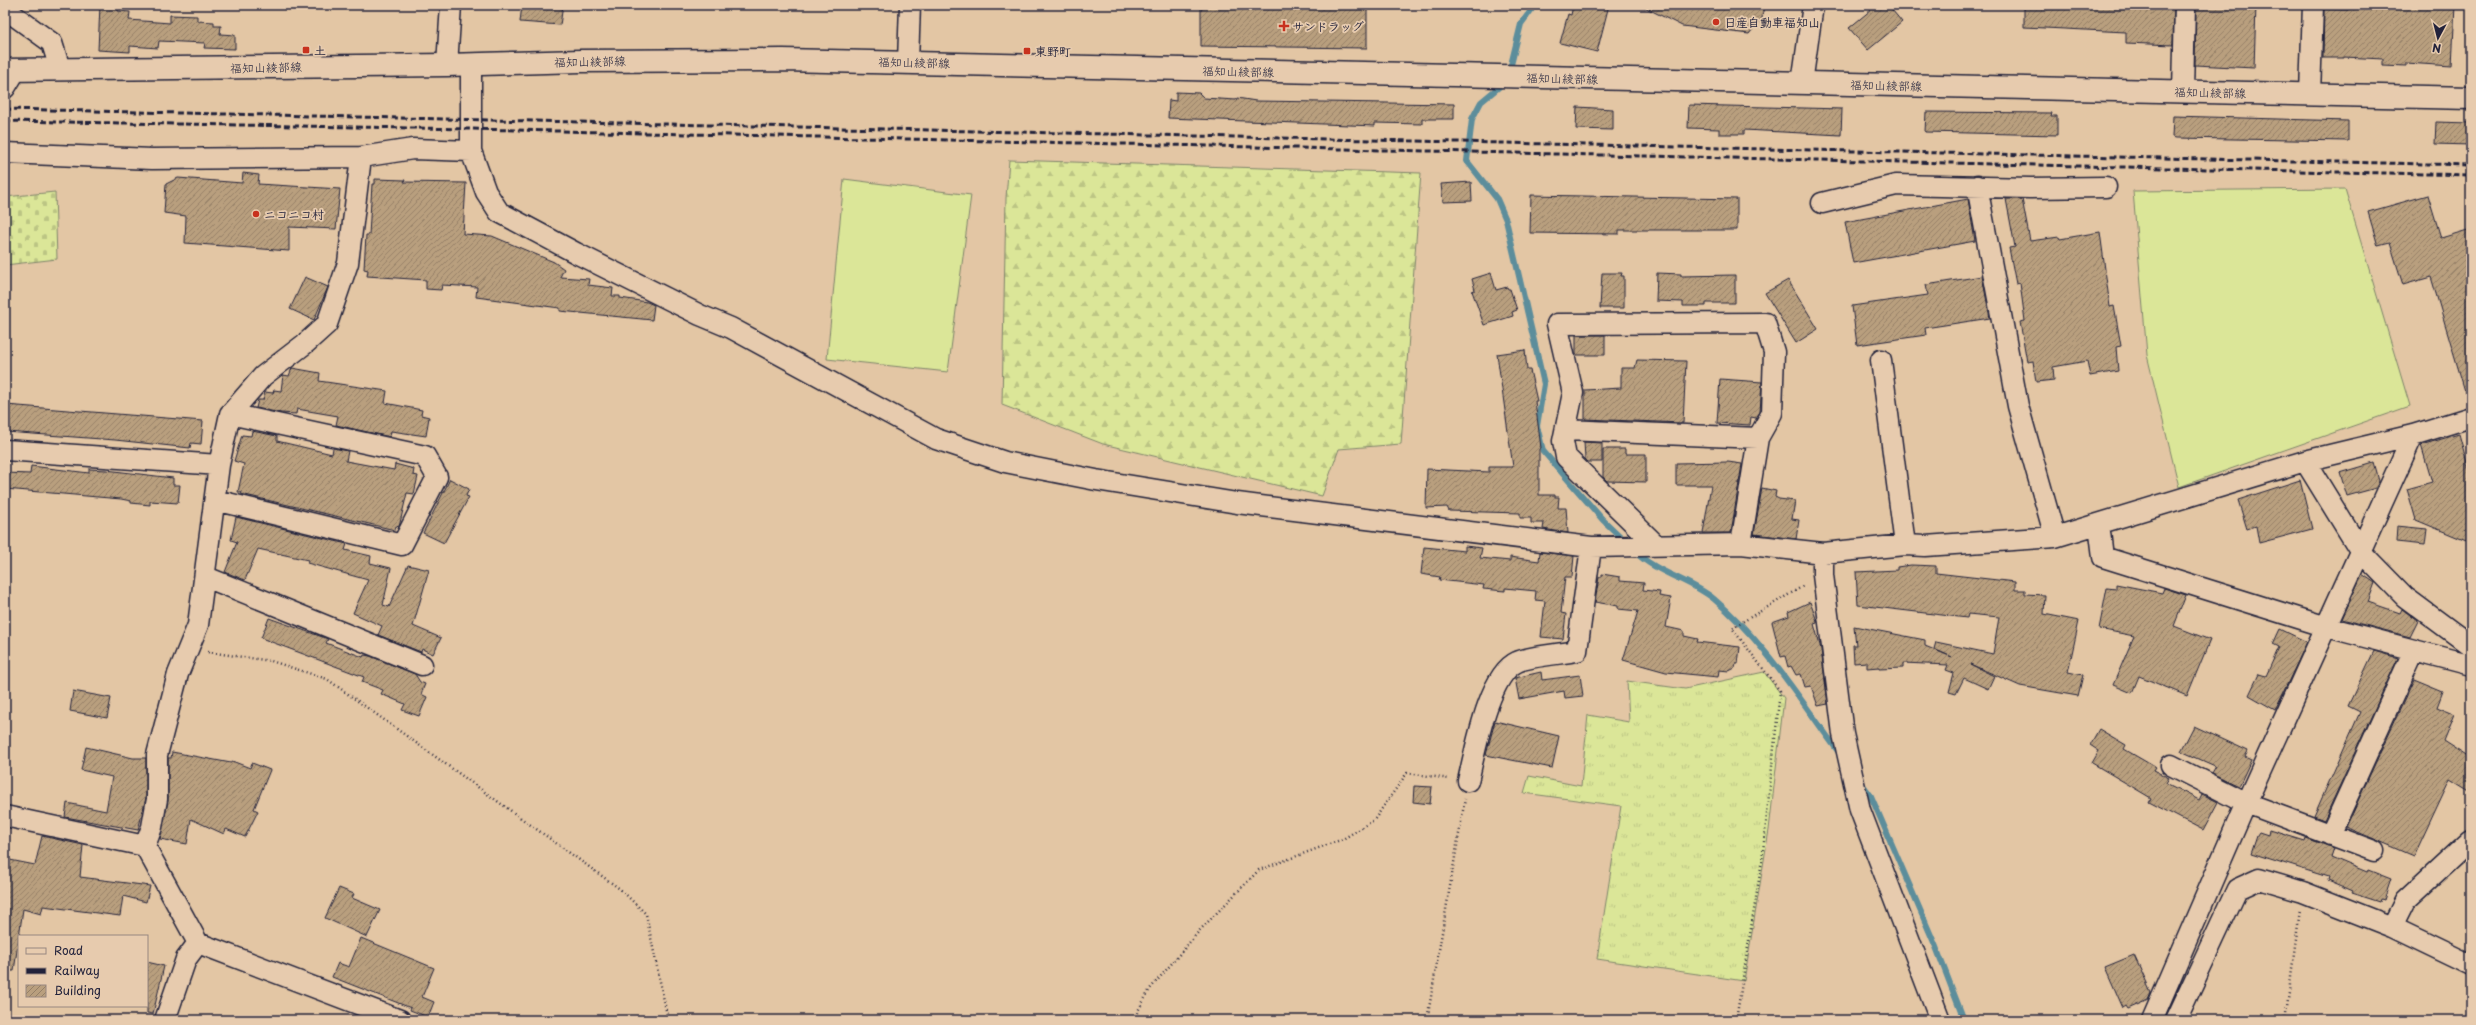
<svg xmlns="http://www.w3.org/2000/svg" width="2476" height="1025" font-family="'Playpen Sans','Klee One',sans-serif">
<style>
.grass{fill:url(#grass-tufts);stroke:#7e846a}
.forest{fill:url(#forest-firs);stroke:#7e846a}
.cemetery{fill:url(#cemetery-stones);stroke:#7e846a}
.garden{fill:#dbe698;stroke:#7e846a}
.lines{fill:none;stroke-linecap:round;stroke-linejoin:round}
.stream{stroke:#5c8d9b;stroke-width:6}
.building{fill:url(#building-hatch);stroke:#22223b}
.minor-casing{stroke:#22223b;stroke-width:23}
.major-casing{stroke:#22223b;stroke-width:25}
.path{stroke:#22223b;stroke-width:2.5;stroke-dasharray:1 3;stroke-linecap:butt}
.minor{stroke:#e7cbae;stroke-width:20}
.major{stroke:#e7cbae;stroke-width:22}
.rail{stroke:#22223b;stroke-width:3;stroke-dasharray:6 3;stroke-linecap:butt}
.poi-dot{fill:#c8321e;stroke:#e7cbae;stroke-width:1.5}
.labels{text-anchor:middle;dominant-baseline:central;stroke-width:3.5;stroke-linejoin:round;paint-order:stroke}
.poi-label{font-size:12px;font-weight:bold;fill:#22223b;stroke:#e7cbae;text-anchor:start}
.street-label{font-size:12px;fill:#22223b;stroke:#e7cbae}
</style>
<defs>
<pattern id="grass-tufts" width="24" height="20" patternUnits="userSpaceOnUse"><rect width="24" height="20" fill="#dbe698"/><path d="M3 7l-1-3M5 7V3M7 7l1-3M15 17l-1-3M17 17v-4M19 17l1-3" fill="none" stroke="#bcc584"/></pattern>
<pattern id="forest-firs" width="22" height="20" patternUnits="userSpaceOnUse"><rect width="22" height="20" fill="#dbe698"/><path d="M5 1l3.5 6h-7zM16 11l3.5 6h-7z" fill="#bcc584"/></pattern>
<pattern id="cemetery-stones" width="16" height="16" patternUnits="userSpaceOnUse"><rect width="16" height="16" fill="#dbe698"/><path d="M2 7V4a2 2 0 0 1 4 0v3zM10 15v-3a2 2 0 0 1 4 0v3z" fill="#bcc584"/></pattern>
<pattern id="building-hatch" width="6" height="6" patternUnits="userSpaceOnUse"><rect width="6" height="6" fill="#b99f7e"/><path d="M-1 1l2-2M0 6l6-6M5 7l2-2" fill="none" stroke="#968168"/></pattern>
</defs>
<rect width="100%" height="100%" fill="#e3c6a4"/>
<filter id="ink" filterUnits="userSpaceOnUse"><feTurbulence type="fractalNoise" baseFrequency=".025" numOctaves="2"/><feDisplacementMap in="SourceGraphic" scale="8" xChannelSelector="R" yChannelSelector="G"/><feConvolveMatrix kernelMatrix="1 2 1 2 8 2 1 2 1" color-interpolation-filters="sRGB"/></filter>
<g filter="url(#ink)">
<path class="grass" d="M 1764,672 L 1784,698 L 1769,830 L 1744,981 L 1597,959 L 1621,806 L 1524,793 L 1529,776 L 1581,786 L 1588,715 L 1629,722 L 1627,681 L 1685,689 Z"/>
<path class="forest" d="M 1009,160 L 1421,173 L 1401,444 L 1339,449 L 1322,496 L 1103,444 L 1002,405 L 1006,198 Z"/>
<path class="cemetery" d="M 55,192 L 57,259 L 5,265 L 5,197 Z"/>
<path class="garden" d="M 844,179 L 971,195 L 948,372 L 827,359 Z
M 2345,189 L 2410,406 L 2179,487 L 2147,355 L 2133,191 Z"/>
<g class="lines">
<path class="stream" d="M 1509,73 L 1521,24 L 1535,5
M 1505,82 L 1481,102 L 1472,119 L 1467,161 L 1497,199 L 1506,220 L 1544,384 L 1537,426 L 1543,451 L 1603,520 L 1625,541
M 1634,551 C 1658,574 1691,580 1714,599 C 1765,642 1801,701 1840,754
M 1860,781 L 1871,796 L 1936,947 L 1964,1020"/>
</g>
<path class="building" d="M 100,5 L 118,5 L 118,11 L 130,12 L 129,20 L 170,23 L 170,15 L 197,16 L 197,21 L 214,22 L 214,26 L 221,26 L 220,34 L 235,35 L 235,49 L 204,48 L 205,43 L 159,41 L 158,48 L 130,46 L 130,52 L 98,50 Z
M 522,5 L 563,5 L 560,25 L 520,22 Z
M 1201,5 L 1367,5 L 1367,48 L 1201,46 Z
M 1573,5 L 1609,5 L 1597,52 L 1560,43 L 1568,14 L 1571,15 Z
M 1640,5 L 1764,5 L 1762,18 L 1749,34 L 1682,26 Z
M 1877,5 L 1888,5 L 1902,22 L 1868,50 L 1849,28 Z
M 2024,5 L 2174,5 L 2173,45 L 2126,43 L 2126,32 L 2024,27 Z
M 2196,5 L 2256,5 L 2254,68 L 2195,65 Z
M 2349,5 L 2455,5 L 2452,66 L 2406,63 L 2406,66 L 2383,65 L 2383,59 L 2344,57 L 2344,58 L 2323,58 L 2324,9 L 2348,10 Z
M 1176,92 L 1199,93 L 1204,98 L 1236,100 L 1237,98 L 1256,101 L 1454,104 L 1454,119 L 1422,119 L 1422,124 L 1375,123 L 1375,126 L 1168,118 L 1169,100 L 1176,101 Z
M 1689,105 L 1842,109 L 1841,135 L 1744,130 L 1744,134 L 1719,134 L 1719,129 L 1688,128 Z
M 1577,107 L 1613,109 L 1613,130 L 1576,129 Z
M 1926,112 L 2052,113 L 2051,116 L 2057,116 L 2057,135 L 1925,132 Z
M 2173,116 L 2348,121 L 2348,141 L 2176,138 L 2172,137 Z
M 2436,122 L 2471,123 L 2471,145 L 2435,144 Z
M 243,173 L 259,175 L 258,184 L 340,189 L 336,229 L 289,227 L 289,251 L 185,243 L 186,216 L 164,213 L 166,184 L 178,178 L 242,183 Z
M 375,179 L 405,180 L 404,182 L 466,183 L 463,234 L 492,236 L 554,262 L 564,269 L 560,277 L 589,279 L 588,285 L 613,288 L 612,296 L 620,296 L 620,298 L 647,302 L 654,305 L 652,320 L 560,311 L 560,308 L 476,297 L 477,287 L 442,285 L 441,290 L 426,289 L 426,280 L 367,276 L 368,270 L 364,269 L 366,235 L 369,235 L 372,184 L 375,184 Z
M 1471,182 L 1472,201 L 1443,202 L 1441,184 Z
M 1531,195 L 1737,199 L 1737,230 L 1619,230 L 1619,234 L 1530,233 Z
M 2428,195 L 2441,238 L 2471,229 L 2471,398 L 2467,398 L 2431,277 L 2403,285 L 2390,243 L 2378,246 L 2368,212 Z
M 1968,199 L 1975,241 L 1853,263 L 1845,222 Z
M 2006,199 L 2022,199 L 2030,241 L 2059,237 L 2060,239 L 2100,232 L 2110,307 L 2114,306 L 2121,346 L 2116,347 L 2118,371 L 2090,376 L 2087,361 L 2053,367 L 2054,380 L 2036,382 L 2033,361 L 2027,362 L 2020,322 L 2025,321 L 2020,283 L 2016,284 L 2009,248 L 2015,247 Z
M 1491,273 L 1496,290 L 1507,287 L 1508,289 L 1510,289 L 1517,310 L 1512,312 L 1513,316 L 1484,325 L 1472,291 L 1475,290 L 1472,279 Z
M 1602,273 L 1622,273 L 1621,276 L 1624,276 L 1624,308 L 1600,308 Z
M 1657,273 L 1681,274 L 1681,276 L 1735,275 L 1735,303 L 1706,303 L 1706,306 L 1683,306 L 1683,302 L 1656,301 Z
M 1982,276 L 1990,318 L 1925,328 L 1926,335 L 1857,345 L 1852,306 L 1928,295 L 1926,285 Z
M 305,277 L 328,287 L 314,320 L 290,309 Z
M 1788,280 L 1818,329 L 1796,343 L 1765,293 Z
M 1576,335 L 1605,335 L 1605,355 L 1576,355 Z
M 1525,350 L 1527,370 L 1530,370 L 1537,401 L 1535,401 L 1541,448 L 1539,449 L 1539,495 L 1555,495 L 1555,497 L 1559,497 L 1558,508 L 1566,508 L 1568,533 L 1543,529 L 1544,523 L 1531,523 L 1531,518 L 1520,518 L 1520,513 L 1449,511 L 1447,507 L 1426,508 L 1427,469 L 1489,472 L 1489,467 L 1513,467 L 1497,354 Z
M 1637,360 L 1686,361 L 1683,423 L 1585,419 L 1585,390 L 1621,388 L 1621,368 L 1635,368 Z
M 292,368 L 320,373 L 319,381 L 387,391 L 385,403 L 422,410 L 421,415 L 429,417 L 426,436 L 391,431 L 390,437 L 336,425 L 338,416 L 297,409 L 296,414 L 281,413 L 256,408 L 258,400 L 263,400 L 265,392 L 273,393 L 274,390 L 281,391 L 283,375 L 289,376 Z
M 1720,379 L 1762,382 L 1760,412 L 1756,418 L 1751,417 L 1750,425 L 1717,423 Z
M 6,405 L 203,421 L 201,444 L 191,443 L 190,448 L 115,440 L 6,432 Z
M 252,431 L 277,436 L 277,441 L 332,454 L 333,448 L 348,451 L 346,461 L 394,470 L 395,464 L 414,469 L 413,475 L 418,476 L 414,494 L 407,493 L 399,527 L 396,526 L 395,530 L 241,494 L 242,492 L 238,492 L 244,464 L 234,461 L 242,435 L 251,436 Z
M 2459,434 L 2471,477 L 2471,543 L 2416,520 L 2407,489 L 2432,482 L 2421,445 Z
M 1584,442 L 1602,443 L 1602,462 L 1588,462 L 1585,459 Z
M 1603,449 L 1625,449 L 1625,454 L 1646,454 L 1646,482 L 1607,481 L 1603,477 Z
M 1728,462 L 1742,464 L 1731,533 L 1703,533 L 1711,485 L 1676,485 L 1676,463 Z
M 2374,463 L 2379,481 L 2376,488 L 2347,496 L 2340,473 Z
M 31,466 L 89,473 L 89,469 L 106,470 L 173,478 L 173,485 L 180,485 L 178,503 L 150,501 L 150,505 L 131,503 L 131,501 L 121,499 L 5,489 L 5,473 L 30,474 Z
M 450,479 L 469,489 L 466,496 L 469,497 L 444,543 L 423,533 Z
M 2300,480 L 2312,529 L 2259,543 L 2256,526 L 2247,529 L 2238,500 Z
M 1762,488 L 1776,491 L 1775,497 L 1779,499 L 1795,501 L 1792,519 L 1799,520 L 1796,539 L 1754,534 Z
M 236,517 L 347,544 L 345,550 L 371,556 L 370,563 L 391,568 L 383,605 L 389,607 L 408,565 L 429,570 L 413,626 L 441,638 L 433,654 L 422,649 L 421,652 L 378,635 L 382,626 L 353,613 L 368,580 L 307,563 L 308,560 L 258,549 L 245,580 L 225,572 L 237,542 L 231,540 Z
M 2397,526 L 2427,529 L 2425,545 L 2396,542 Z
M 1465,546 L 1482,548 L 1480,558 L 1510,561 L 1510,557 L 1539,561 L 1540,552 L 1574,556 L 1572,577 L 1565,577 L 1561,613 L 1566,614 L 1563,639 L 1541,637 L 1545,601 L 1535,600 L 1536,591 L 1505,588 L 1505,591 L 1483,589 L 1484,585 L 1439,580 L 1440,577 L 1421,574 L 1424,547 L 1465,551 Z
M 1911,565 L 1936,566 L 1936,573 L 2015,582 L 2015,590 L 2025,590 L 2025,594 L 2045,595 L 2044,614 L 2079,621 L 2068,672 L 2083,675 L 2078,696 L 2020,686 L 1970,664 L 1994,676 L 1988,689 L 1964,678 L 1956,694 L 1949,692 L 1954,673 L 1946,670 L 1948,665 L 1903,663 L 1903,668 L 1879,669 L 1879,667 L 1867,668 L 1867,662 L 1854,663 L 1853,645 L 1856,645 L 1854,626 L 1925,640 L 1925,646 L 1952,657 L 1934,649 L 1936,642 L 1993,654 L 1999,617 L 1968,614 L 1967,618 L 1858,605 L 1856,572 L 1897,570 L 1897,567 Z
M 1602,574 L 1620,577 L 1620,581 L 1644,583 L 1643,590 L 1660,592 L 1659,596 L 1671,598 L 1666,627 L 1684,631 L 1684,636 L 1698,639 L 1697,642 L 1740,647 L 1738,664 L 1736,664 L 1735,668 L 1729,671 L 1719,670 L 1718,677 L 1666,672 L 1623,660 L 1638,611 L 1618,609 L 1618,606 L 1595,602 L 1599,577 L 1602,577 Z
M 2362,574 L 2375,583 L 2368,602 L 2400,613 L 2402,609 L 2418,621 L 2410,637 L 2342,619 Z
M 2116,584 L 2162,593 L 2164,588 L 2186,595 L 2174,626 L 2210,640 L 2187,696 L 2139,676 L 2132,693 L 2113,685 L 2134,636 L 2099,629 L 2107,588 L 2116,589 Z
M 1810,602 L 1817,621 L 1817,623 L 1814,624 L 1821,649 L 1828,704 L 1818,706 L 1811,686 L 1805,687 L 1801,674 L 1796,675 L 1791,666 L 1788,667 L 1785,656 L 1781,657 L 1772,622 L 1789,616 L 1788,612 Z
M 269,618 L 328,639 L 326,643 L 363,657 L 364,655 L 370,656 L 415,674 L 420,682 L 425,684 L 421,694 L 427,697 L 419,716 L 402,710 L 405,704 L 381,694 L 383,690 L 362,682 L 364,677 L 261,638 Z
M 2280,629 L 2307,642 L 2275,710 L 2249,695 L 2259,674 L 2266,676 L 2279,647 L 2273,644 Z
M 2374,651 L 2398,658 L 2324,820 L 2314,816 L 2360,712 L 2348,706 Z
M 1541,672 L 1542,680 L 1580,675 L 1583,696 L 1565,698 L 1564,691 L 1519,699 L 1515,678 Z
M 2414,679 L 2443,691 L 2437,707 L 2454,714 L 2443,741 L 2471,759 L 2471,792 L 2450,779 L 2414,856 L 2346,827 Z
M 73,691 L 111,698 L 107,718 L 70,711 Z
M 1495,721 L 1559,736 L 1552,768 L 1486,755 Z
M 2194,726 L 2248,751 L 2245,757 L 2251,760 L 2239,786 L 2211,773 L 2215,766 L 2181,751 Z
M 2099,729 L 2126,745 L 2124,749 L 2155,767 L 2153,770 L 2169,778 L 2166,783 L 2199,800 L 2202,794 L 2218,802 L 2203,830 L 2149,802 L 2151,798 L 2092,763 L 2099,751 L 2090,745 Z
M 86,747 L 133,758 L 146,758 L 146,798 L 138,830 L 65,817 L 67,803 L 106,811 L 112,777 L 81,770 Z
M 172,752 L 231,763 L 232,761 L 250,768 L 252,763 L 270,770 L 254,809 L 258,811 L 245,837 L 226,829 L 224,834 L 191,819 L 187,844 L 160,839 L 168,801 L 168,758 L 171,758 Z
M 1414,786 L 1432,787 L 1430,804 L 1413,802 Z
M 2269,830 L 2305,841 L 2306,838 L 2334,848 L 2331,857 L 2367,872 L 2368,870 L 2391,879 L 2384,900 L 2381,899 L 2380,902 L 2352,893 L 2353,891 L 2327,880 L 2328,877 L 2251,853 L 2257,835 L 2259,832 L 2268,835 Z
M 42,836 L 83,845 L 80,877 L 150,886 L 146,902 L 123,896 L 120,916 L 43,906 L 41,914 L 23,909 L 14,971 L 5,971 L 5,859 L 35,865 Z
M 339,888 L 354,894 L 352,898 L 380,910 L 367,937 L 325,918 Z
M 361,938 L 434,968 L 422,997 L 434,1002 L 428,1017 L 410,1010 L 411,1008 L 332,977 L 338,963 L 349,967 Z
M 2134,955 L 2151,993 L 2148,1000 L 2128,1009 L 2126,1006 L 2123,1008 L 2105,967 Z
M 147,962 L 164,966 L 153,1014 L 147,1013 Z"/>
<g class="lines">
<defs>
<path id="minor" d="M 5,9 L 52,43 L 60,69
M 908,62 L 910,5
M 471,64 L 471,151 L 486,192 L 499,212 L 576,253 L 700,315 L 731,328 L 936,439 L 1005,462 L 1096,480 L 1237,503 L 1591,547 L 1741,544 L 1823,553 L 1905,545 L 1925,546 L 2055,537 L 2305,461 L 2413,435 L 2471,417
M 447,65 L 451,5
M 1802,83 L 1813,5
M 5,88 L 16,70
M 2183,91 L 2185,5
M 2310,94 L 2313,5
M 5,153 L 152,159 L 361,157
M 1977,186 L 2018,406 L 2055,537
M 1822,203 L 1896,185 L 2030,188 L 2106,187
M 1881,360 L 1905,545
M 1566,430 L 1758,438
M 5,450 L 219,465
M 2305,461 L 2361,552 L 2405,597 L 2471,646
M 215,500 L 402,545 L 437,477 L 425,456 L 230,414
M 2099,524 L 2103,557 L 2327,627 L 2471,665
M 1656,545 L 1566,457 L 1563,441 L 1573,393 L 1557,324 L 1765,323 L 1774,352 L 1772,413 L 1758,438 L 1741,544
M 1823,553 L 1823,575 L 1843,734 L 1860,810 L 1940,1020
M 206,577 L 422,665
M 2171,765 L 2246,803 L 2374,851
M 1468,781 C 1475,753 1488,675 1517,662 C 1529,656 1561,654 1577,651 L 1591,547
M 5,816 L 145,846 L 198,943 L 400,1020
M 2330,835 L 2414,650
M 145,846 L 152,827 L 157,799 L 157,755 L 178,674 L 198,625 L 219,465 L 230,414 L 263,376 L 306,343 L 327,324 L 348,263 L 361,157 L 413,149 L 471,151
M 2392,927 L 2405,901 L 2471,840
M 165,1020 L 186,959 L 198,943
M 2152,1020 L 2246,803 L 2413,435
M 2176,1020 L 2237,889 L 2259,879 L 2303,892 L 2392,927 L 2471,965"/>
<path id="major" d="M 5,70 L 447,65 L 580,61 L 783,60 L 2471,98"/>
</defs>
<use href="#minor" class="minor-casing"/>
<use href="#major" class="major-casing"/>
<path class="path" d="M 208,652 L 271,661 L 327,679 L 620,889 L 646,914 L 668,1020
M 1133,1020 L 1150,989 L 1200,930 L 1259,870 L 1343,839 L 1374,820 L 1407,773 L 1450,779
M 1427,1020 L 1465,799
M 1736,1020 L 1762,861 L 1780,691 L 1732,628 L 1805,585
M 2285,1020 L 2300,910"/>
<use href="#minor" class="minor"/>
<use href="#major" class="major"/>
<path class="rail" d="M 5,109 L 2471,165
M 5,121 L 471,129 L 2471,175"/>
</g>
</g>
<g class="poi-dot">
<circle cx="1716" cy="22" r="4"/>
<path d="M1282 20h4v4h4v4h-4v4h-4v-4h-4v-4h4z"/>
<rect x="302" y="46" width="8" height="8" rx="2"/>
<rect x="1023" y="47" width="8" height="8" rx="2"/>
<circle cx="256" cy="214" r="4"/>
</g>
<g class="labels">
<g class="poi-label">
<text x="1724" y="22">日産自動車福知山</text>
<text x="1292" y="26">サンドラッグ</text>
<text x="314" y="50">土</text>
<text x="1035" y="51">東野町</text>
<text x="264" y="214">ニコニコ村</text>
</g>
<g class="street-label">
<text transform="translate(590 61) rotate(-1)">福知山綾部線</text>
<text transform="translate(914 62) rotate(1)">福知山綾部線</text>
<text transform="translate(266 67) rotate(-1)">福知山綾部線</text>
<text transform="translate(1238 71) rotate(1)">福知山綾部線</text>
<text transform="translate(1562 78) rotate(1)">福知山綾部線</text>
<text transform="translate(1886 85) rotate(1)">福知山綾部線</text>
<text transform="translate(2210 92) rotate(1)">福知山綾部線</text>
</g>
</g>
<rect width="2476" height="1025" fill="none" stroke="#e7cbae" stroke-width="20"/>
<rect x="10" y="10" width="2456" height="1005" fill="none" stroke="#22223b" stroke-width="1.5" filter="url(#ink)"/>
<rect x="18" y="935" width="130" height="72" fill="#e7cbae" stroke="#988780"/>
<rect x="26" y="948" width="20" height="6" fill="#e7cbae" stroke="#988780"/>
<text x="54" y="955" font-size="12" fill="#22223b">Road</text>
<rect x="26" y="968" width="20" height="6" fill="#22223b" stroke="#988780"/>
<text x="54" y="975" font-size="12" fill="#22223b">Railway</text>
<rect x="26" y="985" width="20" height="12" fill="url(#building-hatch)" stroke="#988780"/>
<text x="54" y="995" font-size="12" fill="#22223b">Building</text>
<g transform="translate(2438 38) rotate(187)" stroke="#e7cbae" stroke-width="3" paint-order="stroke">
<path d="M0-3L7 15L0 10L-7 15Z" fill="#22223b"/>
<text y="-6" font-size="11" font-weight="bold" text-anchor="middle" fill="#22223b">N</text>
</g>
</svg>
